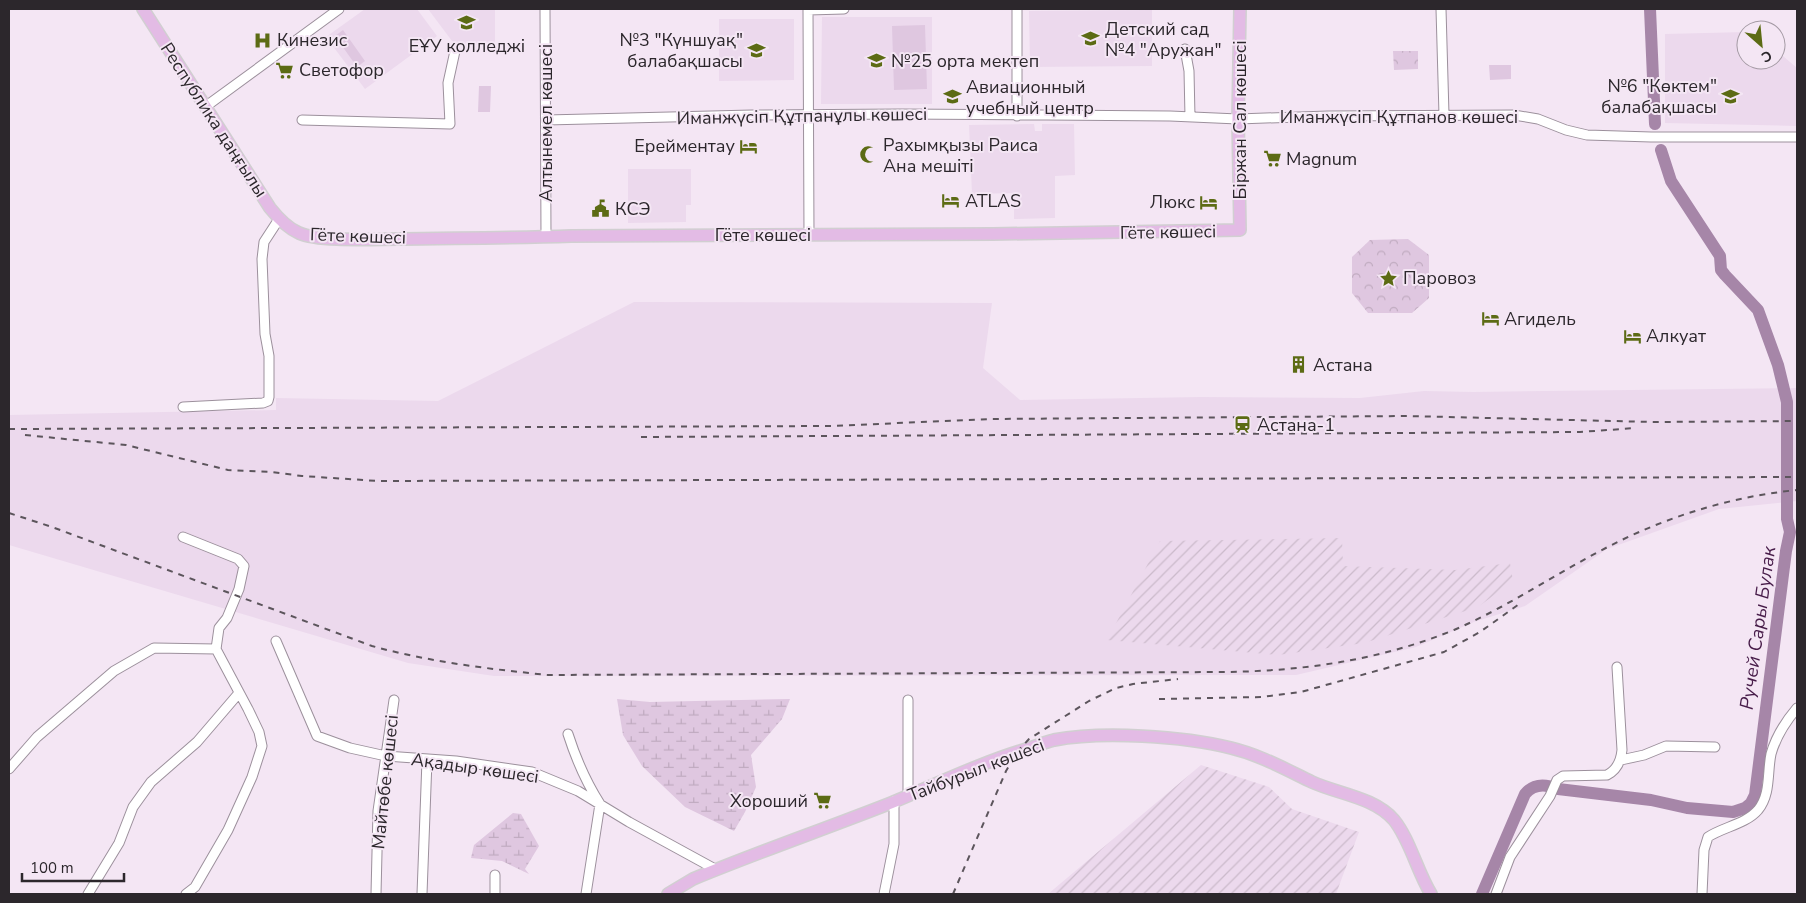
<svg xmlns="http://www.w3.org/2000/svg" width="1806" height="903" font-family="'Nunito Sans',sans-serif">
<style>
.built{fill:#ecd9ed}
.industrial{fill:url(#industrial-furrows)}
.wetland{fill:url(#wetland-marsh)}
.park{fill:url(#park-crowns)}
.garden{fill:#dfc7e0}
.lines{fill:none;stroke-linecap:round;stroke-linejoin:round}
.river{stroke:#a686a8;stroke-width:12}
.minor-casing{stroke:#9c909c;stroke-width:11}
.major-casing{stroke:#d1cfd1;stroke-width:14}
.minor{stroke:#fff;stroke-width:9}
.major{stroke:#e3bbe5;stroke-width:11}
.rail{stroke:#5c555c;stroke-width:2;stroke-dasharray:6 6;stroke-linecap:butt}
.labels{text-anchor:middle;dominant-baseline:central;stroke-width:4;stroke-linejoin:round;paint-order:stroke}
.poi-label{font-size:18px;fill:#2c272c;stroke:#f4e6f4;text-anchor:start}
.street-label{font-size:18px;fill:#2c272c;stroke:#f4e6f4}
.water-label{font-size:19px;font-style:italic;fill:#471c49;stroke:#f4e6f4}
</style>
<defs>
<pattern id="industrial-furrows" width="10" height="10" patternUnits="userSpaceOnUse" patternTransform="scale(1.25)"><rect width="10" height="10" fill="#ecd9ed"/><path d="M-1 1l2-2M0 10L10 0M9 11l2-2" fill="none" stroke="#cbbacb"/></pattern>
<pattern id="wetland-marsh" width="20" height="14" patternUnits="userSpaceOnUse" patternTransform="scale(1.25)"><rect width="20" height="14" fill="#dfc7e0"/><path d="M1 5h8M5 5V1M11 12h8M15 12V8" fill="none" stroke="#c0abc0"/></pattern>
<pattern id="park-crowns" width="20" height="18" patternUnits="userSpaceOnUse" patternTransform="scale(1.25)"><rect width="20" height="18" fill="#dfc7e0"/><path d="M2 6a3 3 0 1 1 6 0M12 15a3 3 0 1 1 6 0" fill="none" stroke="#c0abc0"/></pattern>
</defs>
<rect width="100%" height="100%" fill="#f4e6f4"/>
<path class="built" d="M 365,9 L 417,9 L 437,36 L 365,89 L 326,37 Z
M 428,9 L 495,9 L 495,45 L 455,45 Z
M 1152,10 L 1152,66 L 1030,67 L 1029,11 Z
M 822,17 L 932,17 L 932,104 L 821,104 Z
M 719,19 L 794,19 L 794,80 L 719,81 Z
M 1746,32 L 1746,60 L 1776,60 L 1776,50 L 1797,68 L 1797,126 L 1665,123 L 1665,34 Z
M 1034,124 L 1035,131 L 1042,131 L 1042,124 L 1074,124 L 1075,175 L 1055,176 L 1055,218 L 1014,219 L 1014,193 L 972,194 L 969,125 Z
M 628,169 L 691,169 L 691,205 L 686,205 L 686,222 L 628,223 Z
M 634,302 L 992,303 L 983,368 L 1020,400 L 1201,397 L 1360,398 L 1424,391 L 1473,392 L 1797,388 L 1797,501 L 1719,509 L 1607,549 L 1525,606 L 1474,622 L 1416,647 L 1296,675 L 494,676 L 408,663 L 9,545 L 9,415 L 276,410 L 276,398 L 438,401 Z"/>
<path class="industrial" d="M 1342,538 L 1343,566 L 1455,570 L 1510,563 L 1513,581 L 1478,607 L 1364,643 L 1278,655 L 1107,640 L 1160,541 Z
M 1201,765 L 1269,787 L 1292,809 L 1359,832 L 1336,894 L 1048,894 Z"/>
<path class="wetland" d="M 617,699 L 650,702 L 790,699 L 782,719 L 751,755 L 756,787 L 745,812 L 734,831 L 685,807 L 642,766 L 623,735 Z
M 513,813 L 521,814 L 539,846 L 525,869 L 529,874 L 502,861 L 471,858 L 474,845 Z"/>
<path class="park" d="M 1393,51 L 1418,51 L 1418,69 L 1394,70 Z
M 1408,239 L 1429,255 L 1429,298 L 1412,313 L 1368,313 L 1352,293 L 1352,257 L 1370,240 Z"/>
<path class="garden" d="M 925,25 L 927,89 L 894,90 L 892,26 Z
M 343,30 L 365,61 L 357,67 L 335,36 Z
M 1489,65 L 1511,65 L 1511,79 L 1490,80 Z
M 479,86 L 491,86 L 490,112 L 478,112 Z"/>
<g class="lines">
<path class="river" d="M 1650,9 L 1655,124
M 1482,894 L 1525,794 C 1534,783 1546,784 1558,789 L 1651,800 L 1687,808 L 1733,812 L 1745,808 L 1751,803 L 1755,795 L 1786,551 L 1790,532 L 1787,519 L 1787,402 L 1778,365 L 1758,310 L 1725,275 L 1721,270 L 1720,256 L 1671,181 L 1661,150"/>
<defs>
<path id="minor" d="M 545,9 L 546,237
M 808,9 L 809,235
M 1017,9 L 1017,116
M 1441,9 L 1444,115
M 808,10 L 844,9
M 1185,49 L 1189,71 L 1190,117
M 205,107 L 339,9
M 302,120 L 450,124 L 448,83 L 455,51
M 546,120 L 752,115 L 900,114 L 1170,116 L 1238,119 L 1328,116 L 1514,115 L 1538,119 L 1566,130 L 1587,135 L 1651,137 L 1797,137
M 183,407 L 263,403 L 268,401 L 269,397 L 269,356 L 265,334 L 262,259 L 264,242 L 279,219
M 183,537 L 238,559 L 244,566 L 239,589 L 227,618 L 219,628 L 216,649
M 276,641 L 317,736 L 350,748 L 386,756 L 456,761 L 532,772 L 578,791 L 629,822 L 715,869
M 568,734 C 576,759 586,782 600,804 L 586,894
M 1621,760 L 1644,755 L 1666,746 L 1715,747
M 9,769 L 37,737 L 114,671 L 154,648 L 216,649 L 248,709 L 259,732 L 262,746 L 252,777 L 228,830 L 195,887 L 186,894
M 908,796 L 908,700
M 495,875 L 495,894
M 88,894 L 119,843 L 133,807 L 151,782 L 197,742 L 239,693
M 376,894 L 378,811 L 394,700
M 422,894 L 427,760
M 884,894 L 894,844 L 894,801
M 1496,894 L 1510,857 L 1550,796 L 1557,780 L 1563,776 L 1607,775 C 1617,770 1621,760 1622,750 L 1617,667
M 1702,894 L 1704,850 L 1708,837 C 1723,827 1746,824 1758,810 C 1771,794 1767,773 1771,754 C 1776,736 1786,721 1797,708"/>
<path id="major" d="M 143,9 L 270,208 C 278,218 287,228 299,233 C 319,242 374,239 398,239 C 455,238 513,238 571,236 L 993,234 L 1240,230 L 1238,119 L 1240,9
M 668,894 L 693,879 C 758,852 825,829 891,803 C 937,784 982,762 1030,748 C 1038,745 1046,742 1054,740 C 1102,731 1183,736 1231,748 C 1260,755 1285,769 1312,782 C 1338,794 1374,797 1394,820 C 1410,840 1417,871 1431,894"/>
</defs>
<use href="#minor" class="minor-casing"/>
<use href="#major" class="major-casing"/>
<use href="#minor" class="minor"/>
<use href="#major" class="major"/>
<path class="rail" d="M 9,429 L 832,426 L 990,419 L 1407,416 L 1653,422 L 1797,421
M 25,435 L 126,445 L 228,470 L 271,472 L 302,476 L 378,481 L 1797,477
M 641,437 L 1580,432 L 1636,428
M 9,513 L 52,527 L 372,646 C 430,662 489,669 548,675 L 1225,672 C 1304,671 1380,660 1454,630 C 1505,608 1551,577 1600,551 C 1662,518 1728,497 1797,490
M 1159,699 L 1262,697 L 1301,692 L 1444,652 L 1480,632 L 1522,602
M 953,894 L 1006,771 L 1018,751 L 1029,739 L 1089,701 L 1116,688 L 1133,684 L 1178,679"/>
</g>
<defs>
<symbol id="university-bare" viewBox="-9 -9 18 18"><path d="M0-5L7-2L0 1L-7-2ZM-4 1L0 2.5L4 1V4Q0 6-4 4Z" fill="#5c6b14" stroke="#f4e6f4" stroke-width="2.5" paint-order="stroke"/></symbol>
<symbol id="school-bare" viewBox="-9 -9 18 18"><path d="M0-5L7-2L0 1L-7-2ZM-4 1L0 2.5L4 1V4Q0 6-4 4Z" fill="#5c6b14" stroke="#f4e6f4" stroke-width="2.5" paint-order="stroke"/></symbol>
<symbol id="hospital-bare" viewBox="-9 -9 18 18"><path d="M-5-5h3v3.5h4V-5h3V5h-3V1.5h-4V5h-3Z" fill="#5c6b14" stroke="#f4e6f4" stroke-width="2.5" paint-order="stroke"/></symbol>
<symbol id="supermarket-bare" viewBox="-9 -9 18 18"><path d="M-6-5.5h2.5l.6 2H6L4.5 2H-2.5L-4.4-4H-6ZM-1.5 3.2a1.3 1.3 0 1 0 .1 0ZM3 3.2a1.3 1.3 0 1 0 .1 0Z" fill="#5c6b14" stroke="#f4e6f4" stroke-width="2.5" paint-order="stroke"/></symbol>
<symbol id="hotel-bare" viewBox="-9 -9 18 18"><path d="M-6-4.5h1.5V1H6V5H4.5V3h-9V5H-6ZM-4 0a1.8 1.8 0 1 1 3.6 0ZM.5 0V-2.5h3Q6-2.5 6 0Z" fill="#5c6b14" stroke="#f4e6f4" stroke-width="2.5" paint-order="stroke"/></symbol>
<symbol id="mosque-bare" viewBox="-9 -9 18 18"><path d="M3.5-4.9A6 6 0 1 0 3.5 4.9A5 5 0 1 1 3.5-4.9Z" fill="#5c6b14" stroke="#f4e6f4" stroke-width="2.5" paint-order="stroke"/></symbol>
<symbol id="civic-bare" viewBox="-9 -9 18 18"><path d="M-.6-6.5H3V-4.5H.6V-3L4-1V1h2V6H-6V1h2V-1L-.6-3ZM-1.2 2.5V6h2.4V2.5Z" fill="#5c6b14" stroke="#f4e6f4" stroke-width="2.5" paint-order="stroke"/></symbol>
<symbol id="sight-bare" viewBox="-9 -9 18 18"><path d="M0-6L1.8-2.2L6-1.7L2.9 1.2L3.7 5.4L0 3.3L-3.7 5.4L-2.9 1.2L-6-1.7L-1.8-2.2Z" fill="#5c6b14" stroke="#f4e6f4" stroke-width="2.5" paint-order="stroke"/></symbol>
<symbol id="building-bare" viewBox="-9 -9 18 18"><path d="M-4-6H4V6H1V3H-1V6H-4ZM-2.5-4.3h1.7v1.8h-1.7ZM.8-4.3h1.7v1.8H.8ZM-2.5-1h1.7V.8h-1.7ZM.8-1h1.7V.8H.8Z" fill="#5c6b14" stroke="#f4e6f4" stroke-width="2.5" paint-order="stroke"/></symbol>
<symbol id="station-bare" viewBox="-9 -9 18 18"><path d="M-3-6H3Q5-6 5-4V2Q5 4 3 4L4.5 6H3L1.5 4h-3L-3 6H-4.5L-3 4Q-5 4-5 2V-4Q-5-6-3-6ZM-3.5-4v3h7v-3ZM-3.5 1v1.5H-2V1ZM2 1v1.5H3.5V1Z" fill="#5c6b14" stroke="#f4e6f4" stroke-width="2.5" paint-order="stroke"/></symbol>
</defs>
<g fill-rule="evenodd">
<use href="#university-bare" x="454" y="10" width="25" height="25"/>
<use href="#school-bare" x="1078" y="26" width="25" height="25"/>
<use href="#hospital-bare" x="250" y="28" width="25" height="25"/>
<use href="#school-bare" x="744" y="38" width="25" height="25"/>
<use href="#school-bare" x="864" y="48" width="25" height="25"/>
<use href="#supermarket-bare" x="272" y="58" width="25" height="25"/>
<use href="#school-bare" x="1718" y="84" width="25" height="25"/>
<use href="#university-bare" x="940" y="84" width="25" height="25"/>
<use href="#hotel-bare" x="736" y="134" width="25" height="25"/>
<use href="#mosque-bare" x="856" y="142" width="25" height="25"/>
<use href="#supermarket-bare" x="1260" y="146" width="25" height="25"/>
<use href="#hotel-bare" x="938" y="188" width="25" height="25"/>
<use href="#hotel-bare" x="1196" y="190" width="25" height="25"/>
<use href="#civic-bare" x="588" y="196" width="25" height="25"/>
<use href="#sight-bare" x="1376" y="266" width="25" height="25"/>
<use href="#hotel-bare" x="1478" y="306" width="25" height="25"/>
<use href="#hotel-bare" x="1620" y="324" width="25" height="25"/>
<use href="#building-bare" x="1286" y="352" width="25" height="25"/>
<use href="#station-bare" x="1230" y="412" width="25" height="25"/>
<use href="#supermarket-bare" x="810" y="788" width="25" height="25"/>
</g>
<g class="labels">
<g class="poi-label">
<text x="1105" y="29">Детский сад<tspan x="1105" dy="21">№4 "Аружан"</tspan></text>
<text x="277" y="40">Кинезис</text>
<text x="743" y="40" text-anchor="end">№3 "Күншуақ"<tspan x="743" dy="21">балабақшасы</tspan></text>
<text x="467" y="46" text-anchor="middle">ЕҰУ колледжі</text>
<text x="891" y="61">№25 орта мектеп</text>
<text x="299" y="70">Светофор</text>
<text x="1717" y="86" text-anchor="end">№6 "Көктем"<tspan x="1717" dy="21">балабақшасы</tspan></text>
<text x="966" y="87">Авиационный<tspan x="966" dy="21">учебный центр</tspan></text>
<text x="883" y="145">Рахымқызы Раиса<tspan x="883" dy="21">Ана мешіті</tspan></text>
<text x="735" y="146" text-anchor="end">Ерейментау</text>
<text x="1286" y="159">Magnum</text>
<text x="965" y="201">ATLAS</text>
<text x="1195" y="202" text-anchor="end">Люкс</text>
<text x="615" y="209">КСЭ</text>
<text x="1403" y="278">Паровоз</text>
<text x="1504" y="319">Агидель</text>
<text x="1646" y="336">Алкуат</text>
<text x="1313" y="365">Астана</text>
<text x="1257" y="425">Астана-1</text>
<text x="808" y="801" text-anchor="end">Хороший</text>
</g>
<g class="street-label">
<text transform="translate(802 116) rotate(-1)">Иманжүсіп Құтпанұлы көшесі</text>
<text x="1399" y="117">Иманжүсіп Құтпанов көшесі</text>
<text transform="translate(214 120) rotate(57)">Республика даңғылы</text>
<text transform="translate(1240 120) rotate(-90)">Біржан Сал көшесі</text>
<text transform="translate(546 123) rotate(-90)">Алтынемел көшесі</text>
<text transform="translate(1168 232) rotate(-1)">Гёте көшесі</text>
<text x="763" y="235">Гёте көшесі</text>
<text transform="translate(358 236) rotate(2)">Гёте көшесі</text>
<text transform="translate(475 768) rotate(8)">Ақадыр көшесі</text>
<text transform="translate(976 770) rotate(-21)">Тайбурыл көшесі</text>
<text transform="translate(385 782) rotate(-84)">Майтөбе көшесі</text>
</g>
<g class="water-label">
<text transform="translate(1758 628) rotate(-82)">Ручей Сары Булак</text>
</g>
</g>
<rect width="1806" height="903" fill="none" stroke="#2c272c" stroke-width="20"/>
<g transform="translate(1761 45) rotate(153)"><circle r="24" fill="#f4e6f4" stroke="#a49aa4"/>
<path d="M0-4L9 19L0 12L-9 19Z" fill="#5c6b14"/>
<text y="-8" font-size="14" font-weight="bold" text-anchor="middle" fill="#2c272c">С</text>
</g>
<path d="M22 873v8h102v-8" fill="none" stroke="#2c272c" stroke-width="2.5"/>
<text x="30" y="873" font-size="15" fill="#2c272c" stroke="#f4e6f4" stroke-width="4" paint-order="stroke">100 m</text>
</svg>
